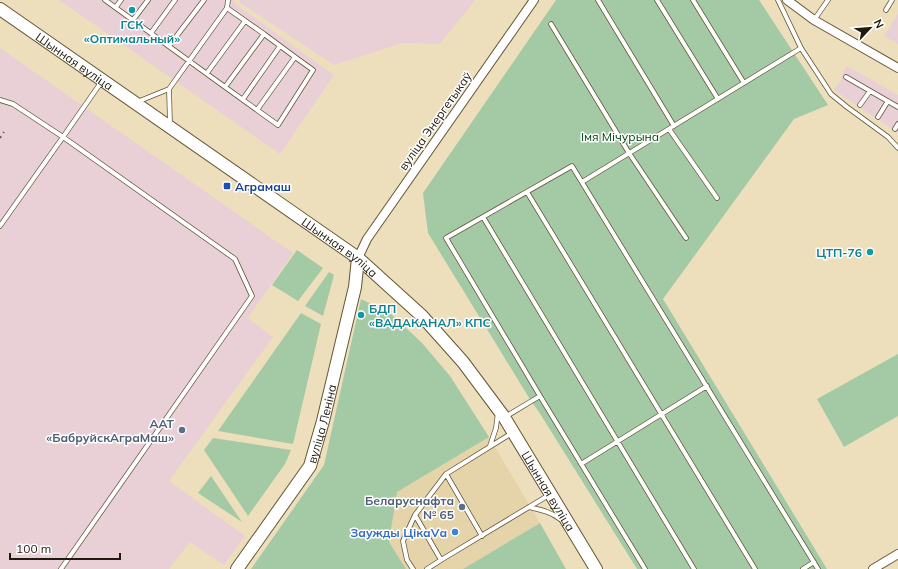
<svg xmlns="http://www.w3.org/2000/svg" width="898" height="569" font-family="Mulish,sans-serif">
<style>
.built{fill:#e5d3a9}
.industrial{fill:#e9cfd6}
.green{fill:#a3caa4}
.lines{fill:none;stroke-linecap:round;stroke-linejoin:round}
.service-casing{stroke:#635637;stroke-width:5.5}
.minor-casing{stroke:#635637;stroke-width:10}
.secondary-casing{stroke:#635637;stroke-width:14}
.service{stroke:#fff;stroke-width:4}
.minor{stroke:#fff;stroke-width:8}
.secondary{stroke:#fff;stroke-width:12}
.rail{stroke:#69604b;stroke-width:2;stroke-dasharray:2 4;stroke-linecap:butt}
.culture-dot{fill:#0f9aa8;stroke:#fff;stroke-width:1.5}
.transit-dot{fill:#1a4fb4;stroke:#fff;stroke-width:1.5}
.service-dot{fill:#5c6f8a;stroke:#fff;stroke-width:1.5}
.shop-dot{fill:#3f7fe0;stroke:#fff;stroke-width:1.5}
.labels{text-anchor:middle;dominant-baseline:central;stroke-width:3;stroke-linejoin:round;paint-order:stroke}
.culture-label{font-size:12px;font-weight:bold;fill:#0d838f;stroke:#fff}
.street-label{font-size:12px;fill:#201a0d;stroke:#fff}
.park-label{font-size:12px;fill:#00420c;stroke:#fff}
.transit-label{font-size:12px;font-weight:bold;fill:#164399;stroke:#fff;text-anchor:start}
.service-label{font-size:12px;font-weight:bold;fill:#4e5e75;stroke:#fff;text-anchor:end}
.shop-label{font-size:12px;font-weight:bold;fill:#366cbe;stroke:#fff;text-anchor:end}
</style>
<rect width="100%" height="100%" fill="#eedfbc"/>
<path class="built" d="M 489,437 L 540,523 L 463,569 L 406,569 L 389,542 L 397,492 Z"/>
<path class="industrial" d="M 59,0 L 234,0 L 233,2 L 334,75 L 280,154 Z
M 240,0 L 475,0 L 440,44 L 402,43 L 334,65 L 239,2 Z
M 898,14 L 898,44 L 884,36 Z
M 0,48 L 293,253 L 248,318 L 273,337 L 169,481 L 245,536 L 224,565 L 190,542 L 169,569 L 0,569 Z
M 847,66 L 898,95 L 898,133 L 834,90 L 841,80 L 842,74 Z"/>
<path class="green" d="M 556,0 L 759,0 L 828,105 L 794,119 L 663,299 L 827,569 L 637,569 L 539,412 L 531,401 L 428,233 L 423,193 Z
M 297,250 L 323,268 L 298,301 L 272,285 Z
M 329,272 L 334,275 L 323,316 L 305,306 Z
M 361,299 L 390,313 L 422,343 L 450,376 L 489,437 L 397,492 L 389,542 L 406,569 L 251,569 L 324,465 Z
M 301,313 L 321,324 L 293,444 L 218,431 Z
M 898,354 L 898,416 L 844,447 L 817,399 Z
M 213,438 L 291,450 L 285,464 L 248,516 L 204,450 Z
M 211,476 L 242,522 L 198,493 Z
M 540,523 L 566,569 L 463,569 Z"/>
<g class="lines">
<defs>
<path id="service" d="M 105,0 L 225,87 L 264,34 L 227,8 L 228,0
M 598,0 L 674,126
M 657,0 L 718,99
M 693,0 L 744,83
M 778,0 L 801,48 L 831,94 L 847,107 L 888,137 L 898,148
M 116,7 L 121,0
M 886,10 L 892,0
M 133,20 L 148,0
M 814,20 L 828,0
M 551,24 L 629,153 L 686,238
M 151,33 L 175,0
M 264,34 L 295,57 L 257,110 L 278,125 L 313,70 L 295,57
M 169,46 L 204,0
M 207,73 L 245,21
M 846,77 L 898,107
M 225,87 L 257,110
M 169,89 L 227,8
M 243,99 L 280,46
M 0,100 L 13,104 L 63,137 L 102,81
M 137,102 L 169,89 L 170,124
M 860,105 L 870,91
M 878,117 L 888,101
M 669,129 L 717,198
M 895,129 L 898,124
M 582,182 L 801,48
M 527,192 L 755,569
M 483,217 L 694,569
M 0,226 L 63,137 L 235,259 L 252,296 L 61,569
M 505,417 L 540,396
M 512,433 L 446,474 L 415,515 L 441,560 L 549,495
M 490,446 L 496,428 L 498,412
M 581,464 L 707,386
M 446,474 L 482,536
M 529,507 C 541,510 551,512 560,519
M 413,569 L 407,560 L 403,541 L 415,515
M 427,569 L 441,560
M 645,569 L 540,396 L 446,238 L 572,166 L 818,569
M 803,569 L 814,562"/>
<path id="minor" d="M 787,0 L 814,20 L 898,68
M 358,258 L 367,239 L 534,0
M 873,569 L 898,554"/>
<g id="secondary">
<path id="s1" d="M 0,9 L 358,258 L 422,316 L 463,362 L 504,417 L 596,569"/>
<path id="s2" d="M 237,569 L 310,466 L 323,421 L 355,287 L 358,258"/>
</g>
</defs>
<use href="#service" class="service-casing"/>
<use href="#minor" class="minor-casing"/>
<use href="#secondary" class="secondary-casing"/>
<use href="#service" class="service"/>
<use href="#minor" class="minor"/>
<use href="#secondary" class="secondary"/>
<path class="rail" d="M 0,138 L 4,132"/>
</g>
<g class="culture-dot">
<circle cx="132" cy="10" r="4"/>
<circle cx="870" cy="252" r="4"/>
<circle cx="361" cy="315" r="4"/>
</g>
<rect class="transit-dot" x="223" y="182" width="8" height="8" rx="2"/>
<g class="service-dot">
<circle cx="182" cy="430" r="4"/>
<circle cx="462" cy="507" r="4"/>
</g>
<circle class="shop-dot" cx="455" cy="532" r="4"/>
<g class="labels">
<g class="culture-label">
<text x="132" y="24">ГСК<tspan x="132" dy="14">«Оптимальный»</tspan></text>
<text x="862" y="252" text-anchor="end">ЦТП-76</text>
<text x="369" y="308" text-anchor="start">БДП<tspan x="369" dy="14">«ВАДАКАНАЛ» КПС</tspan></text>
</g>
<g class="street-label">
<text stroke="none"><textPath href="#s1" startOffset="91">Шынная вуліца</textPath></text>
<text transform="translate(435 121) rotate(-55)">вуліца Энергетыкаў</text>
<text stroke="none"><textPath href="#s1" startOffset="415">Шынная вуліца</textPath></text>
<text stroke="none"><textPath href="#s2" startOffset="170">вуліца Леніна</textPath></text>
<text stroke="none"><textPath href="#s1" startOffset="739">Шынная вуліца</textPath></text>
</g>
<g class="park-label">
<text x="620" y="136">Імя Мічурына</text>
</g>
<g class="transit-label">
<text x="235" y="186">Аграмаш</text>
</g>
<g class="service-label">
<text x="174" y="423">ААТ<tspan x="174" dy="14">«БабруйскАграМаш»</tspan></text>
<text x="454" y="500">Беларуснафта<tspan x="454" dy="14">№ 65</tspan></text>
</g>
<g class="shop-label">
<text x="447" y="532">Заужды ЦікаVа</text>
</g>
</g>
<g transform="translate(870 28) rotate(64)" stroke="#ffffff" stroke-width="3" paint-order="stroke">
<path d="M0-3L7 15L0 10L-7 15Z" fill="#201a0d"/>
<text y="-6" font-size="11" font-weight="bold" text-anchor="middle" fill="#201a0d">N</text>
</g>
<path d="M10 553v6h110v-6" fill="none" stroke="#201a0d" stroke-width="2"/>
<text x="16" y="553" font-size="12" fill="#201a0d" stroke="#ffffff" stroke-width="3" paint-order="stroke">100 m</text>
</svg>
